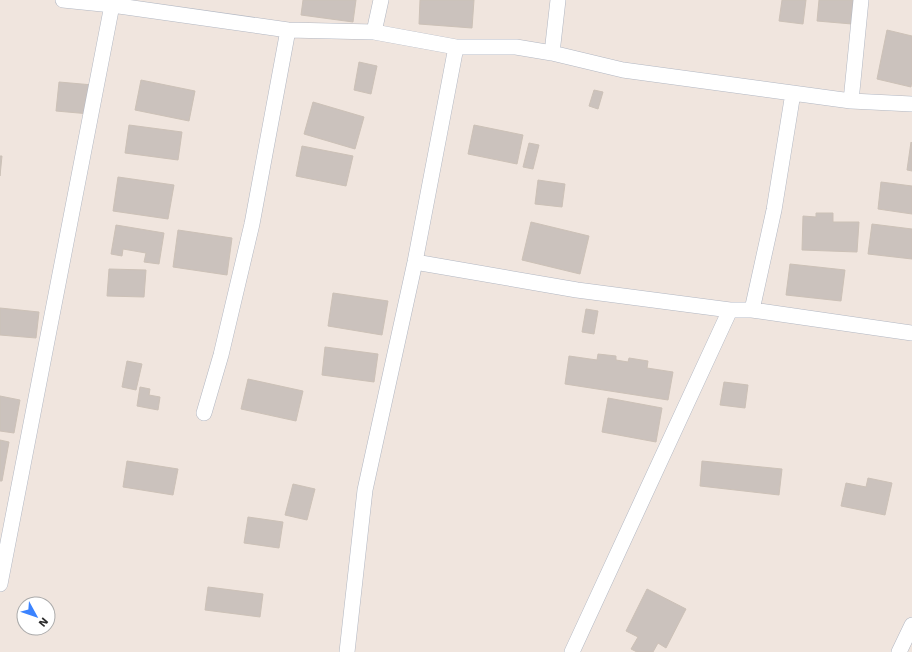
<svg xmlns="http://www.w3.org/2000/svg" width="912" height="652" font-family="'Work Sans',sans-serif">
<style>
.building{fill:#cbc2bd;stroke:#ccc1b7}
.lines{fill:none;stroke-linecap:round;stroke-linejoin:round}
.street-casing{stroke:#b2b7c2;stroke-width:16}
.street{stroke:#fff;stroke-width:15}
</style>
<rect width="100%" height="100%" fill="#f0e5de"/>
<path class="building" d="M 303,0 L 356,0 L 353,22 L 301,15 Z
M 420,0 L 474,0 L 472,28 L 419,24 Z
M 782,0 L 806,0 L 803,24 L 779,21 Z
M 819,0 L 855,0 L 852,24 L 817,21 Z
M 887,30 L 912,36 L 912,80 L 911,87 L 877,79 Z
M 359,62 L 377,66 L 371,94 L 354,90 Z
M 141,80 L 195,91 L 189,121 L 135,110 Z
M 59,82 L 93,85 L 90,114 L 56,111 Z
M 594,90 L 603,92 L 598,109 L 589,106 Z
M 313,102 L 364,117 L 355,149 L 304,134 Z
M 129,125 L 182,132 L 178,160 L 125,153 Z
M 474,125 L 523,135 L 517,164 L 468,154 Z
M 911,142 L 912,143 L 912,171 L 907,170 Z
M 529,143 L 539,145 L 533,169 L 523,167 Z
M 302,146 L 353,156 L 346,186 L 296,176 Z
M 0,156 L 2,156 L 0,176 Z
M 118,177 L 174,185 L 168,219 L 113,211 Z
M 538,180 L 565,184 L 562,207 L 535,204 Z
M 881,182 L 912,186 L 912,214 L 878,209 Z
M 816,213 L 833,213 L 833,222 L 859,222 L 857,252 L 802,250 L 803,216 L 816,217 Z
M 531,222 L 589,236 L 580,274 L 522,260 Z
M 872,224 L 912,229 L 912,259 L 868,254 Z
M 116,225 L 164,233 L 159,264 L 144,262 L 146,253 L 123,249 L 122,256 L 111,254 Z
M 178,230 L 232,238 L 227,275 L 173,267 Z
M 790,264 L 845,270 L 841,301 L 786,295 Z
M 109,269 L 146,270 L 144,297 L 107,296 Z
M 333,293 L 388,301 L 382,335 L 328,326 Z
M 0,308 L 39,312 L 36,338 L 0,335 Z
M 586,309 L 598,311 L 594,334 L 582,332 Z
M 325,347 L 378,354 L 374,382 L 322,375 Z
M 598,354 L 616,356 L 616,360 L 628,362 L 629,358 L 648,361 L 647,368 L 673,372 L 668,400 L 565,384 L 569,356 L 597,360 Z
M 127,361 L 142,364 L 136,390 L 122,387 Z
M 248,379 L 303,391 L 296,421 L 241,409 Z
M 724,382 L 748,385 L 745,408 L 720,405 Z
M 140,387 L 150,389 L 149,395 L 160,397 L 158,410 L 137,406 Z
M 0,396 L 20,400 L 14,433 L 0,431 Z
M 608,398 L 662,408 L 656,442 L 602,432 Z
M 0,440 L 9,442 L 2,481 L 0,481 Z
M 127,461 L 178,469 L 173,495 L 123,487 Z
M 702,461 L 782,469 L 779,495 L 700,486 Z
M 868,478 L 892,483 L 885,515 L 841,506 L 846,483 L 866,487 Z
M 293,484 L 315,489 L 307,520 L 285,515 Z
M 248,517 L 283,522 L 279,548 L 244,543 Z
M 208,587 L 263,594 L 260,617 L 205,610 Z
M 647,589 L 686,609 L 666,648 L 658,643 L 653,652 L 637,652 L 631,649 L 638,637 L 626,631 Z"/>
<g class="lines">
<defs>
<path id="street" d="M 63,0 L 112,5 L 288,30 L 374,32 L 456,47 L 516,47 L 552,53 L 623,70 L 851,101 L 912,104
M 374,32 L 381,0
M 552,53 L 558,0
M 851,101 L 861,0
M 415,262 L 577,290 L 730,310 L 752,310 L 912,333
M 752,310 L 774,210 L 793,93
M 204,413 L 221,355 L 252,224 L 288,30
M 0,584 L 112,5
M 347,652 L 365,490 L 415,262 L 456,47
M 572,652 L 730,310
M 899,652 L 912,625"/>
</defs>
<use href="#street" class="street-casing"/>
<use href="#street" class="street"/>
</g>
<g transform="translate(36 616) rotate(130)"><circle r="19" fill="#ffffff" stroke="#ababab"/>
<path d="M0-3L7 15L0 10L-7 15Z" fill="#3b83ff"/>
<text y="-6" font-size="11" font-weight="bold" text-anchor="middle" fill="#2d2d2d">N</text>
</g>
</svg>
